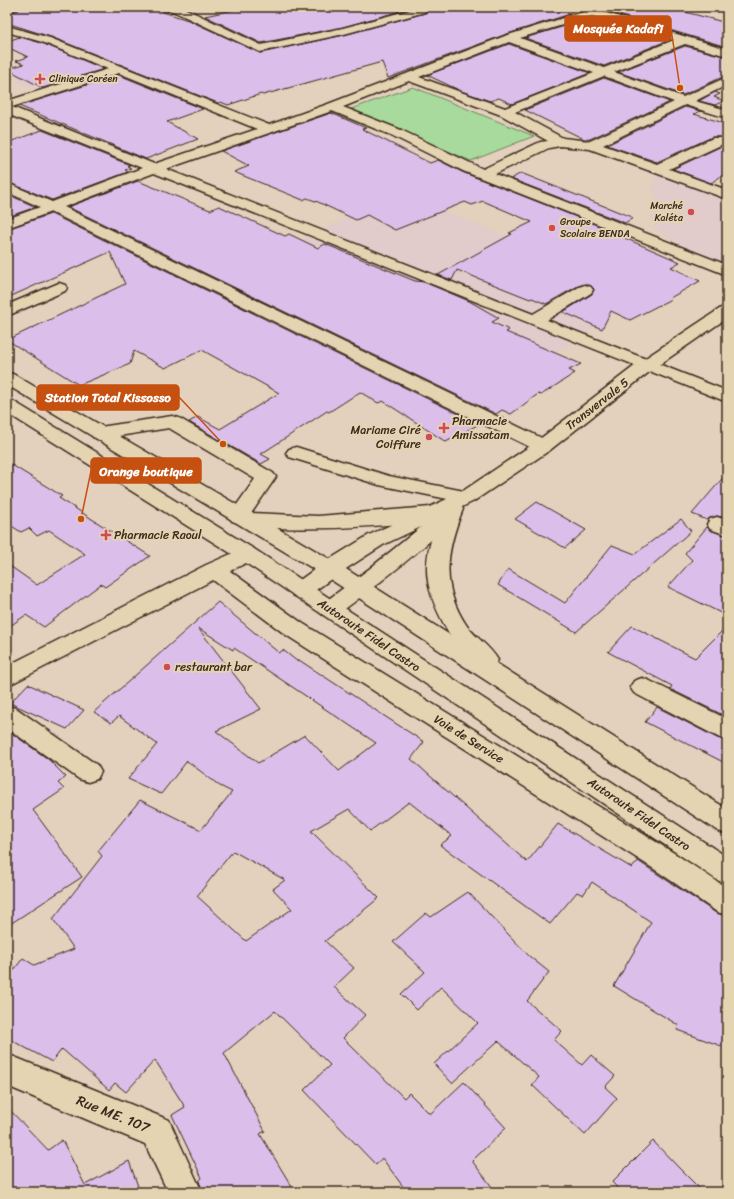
<svg xmlns="http://www.w3.org/2000/svg" width="734" height="1199" font-family="Sriracha,sans-serif">
<style>
.built{fill:#e1cbcb}
.green{fill:#a7da9c;stroke:#71825d}
.building{fill:#dcbeeb;stroke:#3b2a1e;fill-rule:evenodd}
.lines{fill:none;stroke-linecap:round;stroke-linejoin:round}
.minor-casing{stroke:#3b2a1e;stroke-width:3}
.major-casing{stroke:#3b2a1e;stroke-width:3}
.highway-casing{stroke:#3b2a1e;stroke-width:3}
.minor{fill:#e5d4b1;fill-rule:evenodd}
.major{fill:#e5d4b1;fill-rule:evenodd}
.highway{fill:#e5d4b1;fill-rule:evenodd}
.poi-dot{fill:#d1495b;stroke:#e5d4b1;stroke-width:1.5}
.labels{text-anchor:middle;dominant-baseline:central;stroke-width:4;stroke-linejoin:round;paint-order:stroke}
.far-poi-label{font-size:10px;fill:#3b2a1e;stroke:#e5d4b1;text-anchor:start}
.street-label{font-size:12px;fill:#3b2a1e;stroke:#e5d4b1}
.poi-label{font-size:12px;fill:#3b2a1e;stroke:#e5d4b1;text-anchor:start}
.near-street-label{font-size:14px;fill:#3b2a1e;stroke:#e5d4b1}
.leader{fill:none;stroke:#c55010;stroke-width:1.5}
.callout-dot{fill:#c55010;stroke:#e5d4b1;stroke-width:1.5}
.callout{fill:#c55010;stroke:#c55010;stroke-width:1.5}
.callout-label{font-size:13px;text-anchor:middle;font-weight:bold;fill:#fff}
</style>
<rect width="100%" height="100%" fill="#e3d0bd"/>
<filter id="ink" filterUnits="userSpaceOnUse"><feTurbulence type="fractalNoise" baseFrequency=".025" numOctaves="2"/><feDisplacementMap in="SourceGraphic" scale="8" xChannelSelector="R" yChannelSelector="G"/><feConvolveMatrix kernelMatrix="1 2 1 2 8 2 1 2 1" color-interpolation-filters="sRGB"/></filter>
<g filter="url(#ink)">
<path class="built" d="M 46,68 L 72,81 L 37,91 L 9,77 Z
M 659,172 L 727,193 L 727,263 L 717,261 L 680,246 L 660,231 L 649,218 L 660,206 L 654,194 L 653,182 Z
M 401,193 L 523,244 L 633,301 L 454,421 L 179,302 L 291,245 Z"/>
<path class="green" d="M 413,87 L 534,136 L 471,161 L 351,109 Z"/>
<path class="building" d="M 20,7 L 161,7 L 163,12 L 188,20 L 260,53 L 344,35 L 425,13 L 427,10 L 424,7 L 548,7 L 570,14 L 504,35 L 388,78 L 382,62 L 263,95 L 261,94 L 228,105 L 221,102 L 218,103 L 51,37 L 7,23 L 7,13 L 18,10 Z
M 247,7 L 415,7 L 343,27 L 261,43 L 205,16 Z
M 628,7 L 666,7 L 727,23 L 727,47 L 612,13 Z
M 596,19 L 669,40 L 604,66 L 525,38 L 585,20 L 589,21 Z
M 20,37 L 42,43 L 104,69 L 43,88 L 7,69 L 24,64 L 16,61 L 28,57 L 7,47 L 7,41 Z
M 509,44 L 590,73 L 512,104 L 499,98 L 490,101 L 461,91 L 427,75 Z
M 685,46 L 727,57 L 727,75 L 683,95 L 618,72 Z
M 119,75 L 203,109 L 167,122 L 198,139 L 146,159 L 19,106 Z
M 604,78 L 670,102 L 590,139 L 584,139 L 525,110 Z
M 715,92 L 720,94 L 714,97 L 724,101 L 715,105 L 699,101 Z
M 685,107 L 701,111 L 694,114 L 727,124 L 727,172 L 711,183 L 673,169 L 724,145 L 725,141 L 724,137 L 712,137 L 657,162 L 607,145 Z
M 331,113 L 366,128 L 362,129 L 430,163 L 438,160 L 462,172 L 622,235 L 620,236 L 680,262 L 671,267 L 700,281 L 670,298 L 671,299 L 630,320 L 611,311 L 602,329 L 563,312 L 592,294 L 594,289 L 591,286 L 585,284 L 578,286 L 546,304 L 532,298 L 530,299 L 457,270 L 452,280 L 438,275 L 512,234 L 509,233 L 532,222 L 483,201 L 472,205 L 465,202 L 395,230 L 367,215 L 356,220 L 318,202 L 307,198 L 303,200 L 234,172 L 249,166 L 221,151 Z
M 42,130 L 130,165 L 127,166 L 131,168 L 125,170 L 128,172 L 52,200 L 7,182 L 7,143 Z
M 521,173 L 629,216 L 633,218 L 625,223 L 511,179 Z
M 138,181 L 210,210 L 219,206 L 285,236 L 289,234 L 318,248 L 325,244 L 415,281 L 424,282 L 469,301 L 499,318 L 492,322 L 509,330 L 506,332 L 581,364 L 569,370 L 575,373 L 541,395 L 538,394 L 511,414 L 502,410 L 496,414 L 68,207 Z
M 7,194 L 36,207 L 7,217 Z
M 51,214 L 479,424 L 446,442 L 383,401 L 378,403 L 360,392 L 329,412 L 327,411 L 261,454 L 270,459 L 261,464 L 189,422 L 198,417 L 220,429 L 279,393 L 202,350 L 165,368 L 134,351 L 130,364 L 79,385 L 7,340 L 125,284 L 110,252 L 7,298 L 7,229 Z
M 7,462 L 62,496 L 59,498 L 150,556 L 105,587 L 101,584 L 44,627 L 26,615 L 7,628 L 7,564 L 37,585 L 85,554 L 49,530 L 37,536 L 29,528 L 21,532 L 7,523 Z
M 727,473 L 727,518 L 717,516 L 710,518 L 707,520 L 692,514 Z
M 537,502 L 586,530 L 565,548 L 515,519 Z
M 681,519 L 691,531 L 576,632 L 498,585 L 508,569 L 565,603 L 612,545 L 635,554 Z
M 707,527 L 710,530 L 727,536 L 727,616 L 668,587 L 692,560 L 685,553 Z
M 218,602 L 279,653 L 283,650 L 298,662 L 299,660 L 424,742 L 411,759 L 527,862 L 558,824 L 632,868 L 638,861 L 716,913 L 727,916 L 727,1048 L 677,1030 L 678,1025 L 614,986 L 651,922 L 592,882 L 583,895 L 577,892 L 550,924 L 440,845 L 452,836 L 409,802 L 370,831 L 349,809 L 311,831 L 379,898 L 325,941 L 354,968 L 334,987 L 365,1015 L 343,1038 L 404,1098 L 409,1093 L 430,1114 L 464,1082 L 506,1128 L 472,1161 L 496,1192 L 407,1192 L 382,1158 L 376,1165 L 304,1090 L 330,1065 L 275,1011 L 224,1053 L 265,1131 L 260,1134 L 295,1192 L 203,1192 L 199,1181 L 202,1178 L 172,1115 L 185,1107 L 155,1060 L 126,1092 L 115,1083 L 109,1090 L 62,1049 L 52,1062 L 7,1038 L 7,979 L 23,958 L 34,965 L 74,949 L 53,919 L 102,856 L 98,851 L 140,800 L 201,830 L 232,792 L 220,786 L 187,761 L 161,794 L 128,779 L 157,744 L 119,716 L 111,723 L 94,712 ZM 198,628 L 233,650 L 234,648 L 376,743 L 339,771 L 305,735 L 258,763 L 216,731 L 261,709 ZM 233,851 L 285,880 L 273,889 L 292,909 L 246,941 L 197,896 Z
M 632,626 L 695,658 L 727,626 L 727,717 L 670,689 L 672,686 L 608,652 Z
M 28,684 L 84,710 L 67,729 L 10,703 Z
M 657,707 L 717,738 L 727,741 L 727,764 L 645,722 Z
M 7,730 L 48,759 L 66,777 L 58,783 L 64,789 L 33,810 L 82,877 L 7,926 Z
M 468,892 L 529,956 L 549,972 L 527,1001 L 562,1031 L 554,1040 L 582,1065 L 591,1055 L 615,1076 L 605,1087 L 617,1098 L 585,1135 L 532,1085 L 539,1077 L 498,1041 L 452,1083 L 434,1064 L 478,1023 L 441,987 L 417,1010 L 401,994 L 425,972 L 393,942 L 426,913 L 431,917 Z
M 7,1107 L 48,1150 L 62,1140 L 85,1185 L 129,1161 L 140,1192 L 7,1192 Z
M 653,1141 L 679,1168 L 703,1192 L 621,1192 L 612,1182 Z"/>
<g class="lines">
<defs>
<path id="minor" d="M 7,7 L 19,7 L 18,9 L 7,12 Z
M 162,7 L 182,7 L 261,45 L 343,28 L 421,7 L 426,10 L 425,12 L 344,34 L 260,52 L 175,12 L 163,9 Z
M 598,7 L 614,7 L 613,9 L 603,12 L 727,49 L 727,56 L 685,44 L 614,72 L 683,97 L 727,77 L 727,85 L 695,101 L 727,110 L 727,118 L 685,105 L 603,145 L 657,164 L 713,138 L 723,138 L 724,141 L 723,144 L 669,169 L 727,190 L 727,199 L 590,149 L 560,146 L 549,148 L 495,174 L 727,265 L 727,275 L 463,171 L 393,136 L 332,111 L 166,169 L 533,314 L 579,287 L 585,285 L 591,287 L 593,290 L 591,293 L 547,320 L 727,391 L 727,402 L 154,173 L 64,207 L 550,442 L 552,446 L 550,450 L 543,452 L 536,450 L 51,212 L 7,228 L 7,219 L 40,207 L 7,192 L 7,183 L 52,202 L 142,168 L 7,114 L 7,101 L 108,69 L 42,42 L 7,32 L 7,26 L 50,38 L 269,125 L 328,104 L 505,36 L 583,12 L 584,9 ZM 592,16 L 674,40 L 604,68 L 520,38 ZM 509,42 L 594,73 L 505,108 L 419,77 ZM 119,73 L 257,129 L 154,164 L 12,107 ZM 604,76 L 674,102 L 590,141 L 563,138 L 515,112 ZM 409,81 L 501,115 L 548,141 L 540,142 L 483,169 L 401,130 L 343,107 Z
M 59,283 L 65,285 L 67,288 L 65,291 L 7,316 L 7,305 Z
M 172,416 L 179,418 L 273,473 L 276,477 L 246,521 L 239,523 L 232,521 L 229,516 L 255,479 L 169,428 L 100,439 L 93,437 L 91,433 L 93,429 L 100,427 Z
M 296,447 L 389,476 L 474,493 L 477,497 L 474,501 L 467,503 L 379,485 L 289,457 L 286,453 L 289,449 Z
M 717,517 L 727,520 L 727,535 L 710,529 L 707,524 L 710,519 Z
M 247,547 L 254,549 L 258,554 L 254,559 L 230,571 L 302,623 L 674,853 L 727,888 L 727,915 L 717,912 L 654,869 L 286,635 L 213,580 L 15,682 L 7,685 L 7,666 L 206,565 Z
M 642,678 L 650,681 L 727,719 L 727,740 L 718,737 L 634,693 L 630,687 L 634,681 Z
M 7,706 L 16,708 L 97,765 L 101,772 L 97,779 L 88,782 L 79,779 L 7,728 Z
M 7,1054 L 169,1120 L 202,1192 L 168,1192 L 145,1144 L 7,1086 Z"/>
<path id="major" d="M 727,306 L 727,318 L 653,369 L 550,450 L 474,501 L 458,509 L 460,512 L 457,517 C 419,552 379,584 338,614 L 330,617 L 322,614 L 319,609 L 322,604 L 369,569 L 421,527 L 383,545 L 338,574 L 309,595 L 301,598 L 293,595 L 290,590 L 293,585 L 322,564 L 369,535 L 460,493 L 536,442 L 641,361 L 721,308 Z"/>
<path id="highway" d="M 7,373 L 13,374 L 251,513 L 318,516 L 431,507 L 438,509 L 441,514 L 446,504 L 453,503 L 460,504 L 463,509 C 446,551 440,586 467,626 C 476,638 490,646 498,660 L 496,663 L 727,809 L 727,834 L 718,831 L 322,574 L 7,385 ZM 440,516 C 419,564 424,590 450,635 L 338,564 L 277,528 C 329,530 380,526 431,521 L 438,519 Z
M 7,400 L 13,401 L 254,549 L 727,857 L 727,884 L 717,880 L 240,559 L 7,413 Z"/>
</defs>
<use href="#minor" class="minor-casing"/>
<use href="#major" class="major-casing"/>
<use href="#highway" class="highway-casing"/>
<use href="#minor" class="minor"/>
<use href="#major" class="major"/>
<use href="#highway" class="highway"/>
</g>
</g>
<g class="poi-dot">
<path d="M38 73h4v4h4v4h-4v4h-4v-4h-4v-4h4z"/>
<circle cx="691" cy="212" r="4"/>
<circle cx="552" cy="228" r="4"/>
<path d="M442 422h4v4h4v4h-4v4h-4v-4h-4v-4h4z"/>
<circle cx="429" cy="437" r="4"/>
<path d="M104 529h4v4h4v4h-4v4h-4v-4h-4v-4h4z"/>
<circle cx="167" cy="667" r="4"/>
</g>
<g class="labels">
<g class="far-poi-label">
<text x="49" y="79">Clinique Coréen</text>
<text x="683" y="206" text-anchor="end">Marché<tspan x="683" dy="12">Kaléta</tspan></text>
<text x="560" y="222">Groupe<tspan x="560" dy="12">Scolaire BENDA</tspan></text>
</g>
<g class="street-label">
<text transform="translate(597 404) rotate(-38)">Transvervale 5</text>
<text transform="translate(369 635) rotate(34)">Autoroute Fidel Castro</text>
<text transform="translate(469 739) rotate(32)">Voie de Service</text>
<text transform="translate(639 814) rotate(34)">Autoroute Fidel Castro</text>
</g>
<g class="poi-label">
<text x="452" y="421">Pharmacie<tspan x="452" dy="14">Amissatam</tspan></text>
<text x="421" y="430" text-anchor="end">Mariame Ciré<tspan x="421" dy="14">Coiffure</tspan></text>
<text x="114" y="535">Pharmacie Raoul</text>
<text x="175" y="667">restaurant bar</text>
</g>
<g class="near-street-label">
<text transform="translate(113 1114) rotate(22)">Rue ME. 107</text>
</g>
</g>
<path class="leader" d="M680 88L671 29M223 444L179 397M81 519L91 471"/>
<g class="callout-dot">
<circle cx="680" cy="88" r="4"/>
<circle cx="223" cy="444" r="4"/>
<circle cx="81" cy="519" r="4"/>
</g>
<g class="callout">
<rect x="565" y="16" width="106" height="25" rx="4"/>
<rect x="37" y="385" width="142" height="25" rx="4"/>
<rect x="91" y="458" width="110" height="25" rx="4"/>
</g>
<g class="callout-label">
<text x="618" y="33">Mosquée Kadafi</text>
<text x="108" y="402">Station Total Kissosso</text>
<text x="146" y="476">Orange boutique</text>
</g>
<rect width="734" height="1199" fill="none" stroke="#e5d4b1" stroke-width="24"/>
<rect x="12" y="12" width="710" height="1175" fill="none" stroke="#3b2a1e" stroke-width="1.5" filter="url(#ink)"/>
</svg>
